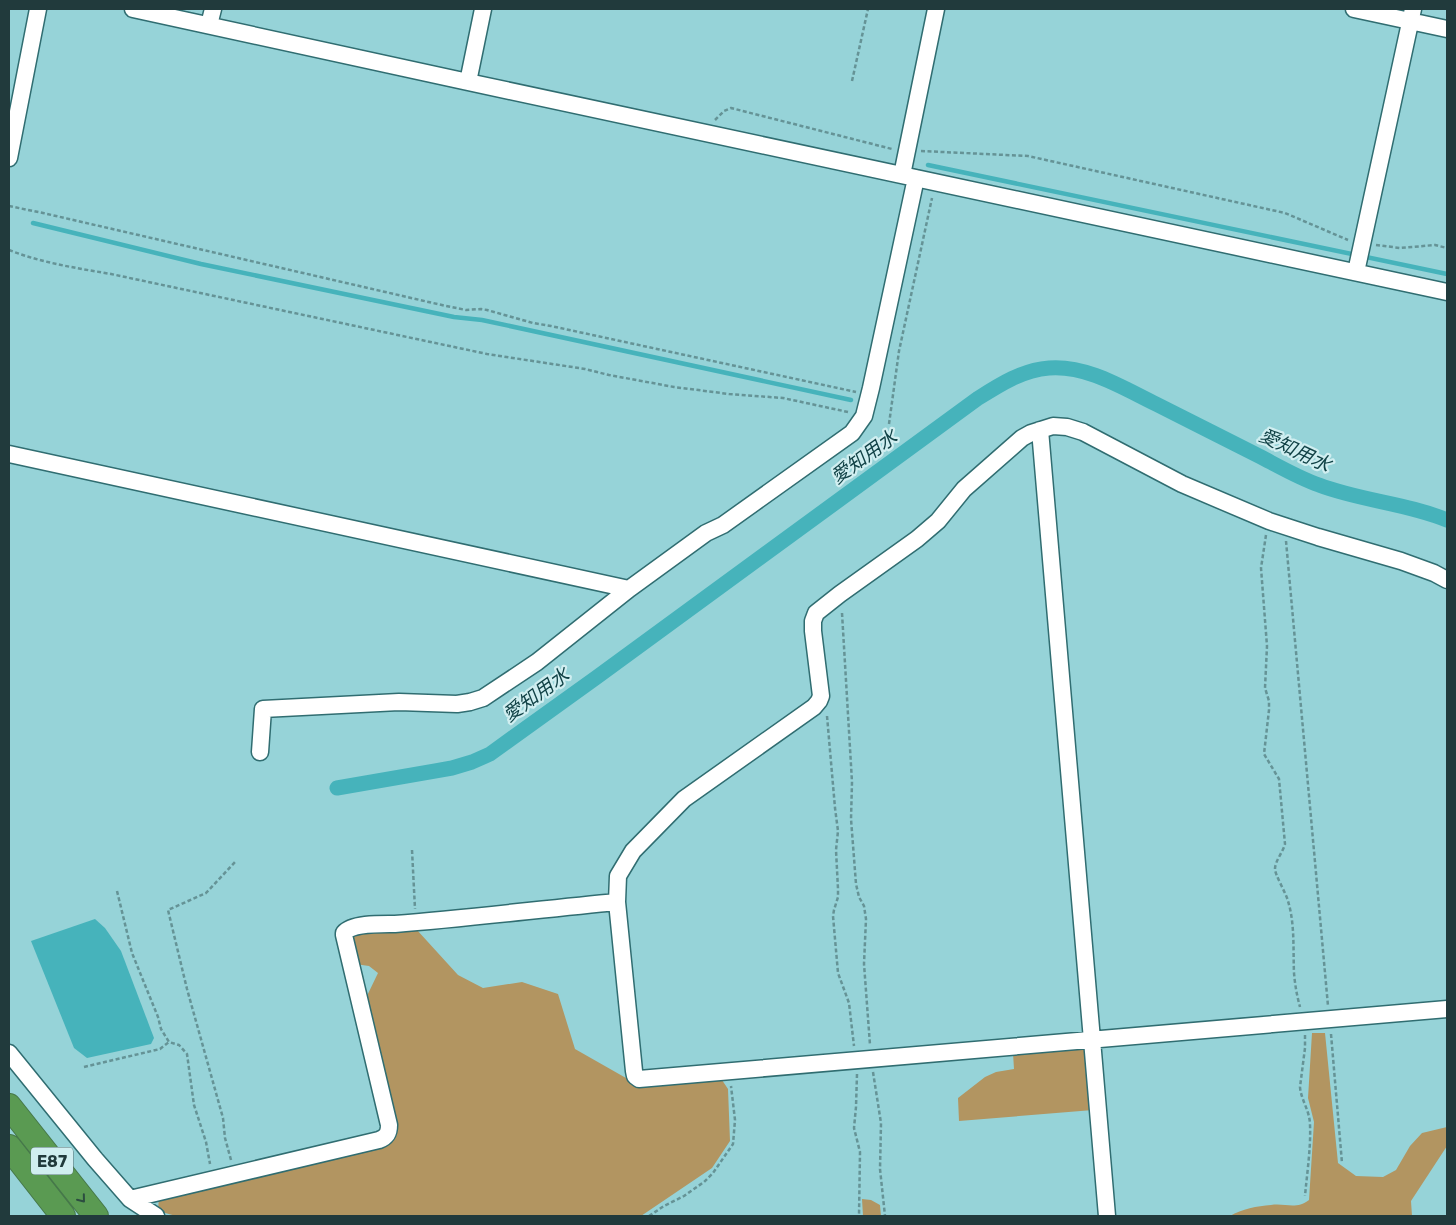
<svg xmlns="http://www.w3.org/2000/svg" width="1456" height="1225" font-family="Rubik,'Noto Sans JP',sans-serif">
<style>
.green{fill:#b29561}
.water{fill:#46b3bb}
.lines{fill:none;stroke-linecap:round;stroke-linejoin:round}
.stream{stroke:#46b3bb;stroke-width:4.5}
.canal{stroke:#46b3bb;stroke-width:15}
.minor-casing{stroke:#306d71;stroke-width:19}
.highway-casing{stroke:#46784a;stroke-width:26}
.path{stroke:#659396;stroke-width:2.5;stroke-dasharray:4 2.5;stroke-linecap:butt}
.minor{stroke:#fff;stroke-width:16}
.highway{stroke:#5a9a52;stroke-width:24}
.oneway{stroke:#2c4d40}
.labels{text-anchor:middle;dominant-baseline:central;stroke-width:4.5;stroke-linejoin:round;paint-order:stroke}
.shield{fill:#d0eef0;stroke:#567072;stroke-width:1}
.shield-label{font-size:16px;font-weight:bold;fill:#213a3c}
.water-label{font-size:19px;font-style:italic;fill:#114246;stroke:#d0eef0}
</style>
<rect width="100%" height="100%" fill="#96d3d8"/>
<path class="green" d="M 368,930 L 417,930 L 458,975 L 483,988 L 522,982 L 558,994 L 575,1049 L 633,1082 L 722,1080 L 728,1089 L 730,1141 L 712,1168 L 641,1216 L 176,1216 L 158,1211 L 159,1196 L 391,1136 L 365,1000 L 378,973 L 369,966 L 355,964 L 349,935 Z
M 1312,1033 L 1325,1033 L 1338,1163 L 1356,1176 L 1383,1177 L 1396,1170 L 1410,1146 L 1422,1133 L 1447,1127 L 1447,1146 L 1411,1201 L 1412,1216 L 1230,1216 C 1242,1209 1257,1206 1271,1205 C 1286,1203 1296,1210 1309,1200 L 1314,1122 L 1308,1098 Z
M 1072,1047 L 1084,1049 L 1089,1057 L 1093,1110 L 959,1121 L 958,1098 L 985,1077 L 996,1072 L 1014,1069 L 1013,1053 Z
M 862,1199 L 871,1200 L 880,1205 L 881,1216 L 863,1216 Z"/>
<path class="water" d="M 95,919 L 105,928 L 121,951 L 154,1038 L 151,1044 L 87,1058 L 74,1048 L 31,941 Z"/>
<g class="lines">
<path class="stream" d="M 928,165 L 1447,274
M 33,223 L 201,264 L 454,317 L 482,320 L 851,400"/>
<path class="canal" d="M 337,788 L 452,768 L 472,762 L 490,754 L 597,677 L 977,399 C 999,385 1022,370 1049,368 C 1087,365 1123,388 1156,404 C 1191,422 1226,439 1261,457 C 1280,467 1299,478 1319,485 C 1361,501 1406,503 1447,520"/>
<defs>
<path id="minor" d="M 133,9 L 468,82 L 1447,292
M 1354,9 L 1447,29
M 209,25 L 213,9
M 468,82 L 483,9
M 9,158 L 38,9
M 902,175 L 936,9
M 1356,272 L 1413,9
M 1040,430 C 1061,692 1086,954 1107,1216
M 9,454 L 629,589
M 1447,580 L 1434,573 L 1401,561 L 1318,537 L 1269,521 L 1182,484 L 1083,432 L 1067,427 L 1053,426 L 1031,433 L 1022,438 L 964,489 L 938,521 L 917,539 L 840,594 L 816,613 L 813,621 L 813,631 L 821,696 L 819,701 L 814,707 L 684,799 L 633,851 L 618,876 L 617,902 L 634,1071 L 635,1076 L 639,1079 L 1447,1009
M 260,752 L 263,709 L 399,702 L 457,704 L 470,702 L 483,698 L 537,662 L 629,589 L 706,533 L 723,525 L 852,433 L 864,416 L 871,388 L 916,178
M 9,1053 L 95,1159 L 130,1199 L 156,1216
M 130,1199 L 379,1140 C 387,1137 389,1133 389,1125 L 344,935 L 344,933 C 352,923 382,924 395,924 C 469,918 543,909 617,902"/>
<path id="highway" d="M 9,1106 L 96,1216
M 9,1147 L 63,1216"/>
</defs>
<use href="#minor" class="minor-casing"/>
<use href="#highway" class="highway-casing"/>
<path class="path" d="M 852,81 L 868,9
M 715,120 L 724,111 L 731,108 L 892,149
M 921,151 L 1028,156 L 1285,213 L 1348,240
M 9,206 L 43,213 L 446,306 L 466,310 L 481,309 L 487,310 L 533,323 L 551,326 L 856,392
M 1376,245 L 1400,248 L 1435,245 L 1447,248
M 9,250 C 42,263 76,268 111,274 L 487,354 L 585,369 L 609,375 L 674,387 L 729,394 L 783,398 L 848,412
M 889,424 L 899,351 L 932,198
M 1266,535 L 1261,568 L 1267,646 L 1265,688 L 1269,701 L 1269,710 L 1264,754 L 1279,779 L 1285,844 C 1283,852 1275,861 1275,869 C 1275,875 1286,893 1288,901 C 1295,924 1293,949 1294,973 C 1295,985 1297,996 1300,1007
M 1286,541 L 1328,1006
M 842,613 L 852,782 L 851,819 L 856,884 L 859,897 L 864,906 L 866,919 L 864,964 L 870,1045
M 827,716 L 835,808 L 838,831 L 836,850 L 838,889 L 838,897 L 834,910 L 833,916 L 838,973 L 849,1003 L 854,1046
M 412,850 L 415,909
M 117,891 L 132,953 L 158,1017 L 161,1029 L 169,1042 L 179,1045 L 187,1054 L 194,1105 L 206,1142 L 210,1164
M 1331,1034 L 1342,1163
M 1305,1035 L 1305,1048 L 1300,1087 C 1301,1100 1310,1111 1310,1125 C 1311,1148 1307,1173 1305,1196
M 84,1067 L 160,1049 L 169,1042
M 873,1072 L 881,1123 L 880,1169 L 885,1216
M 857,1074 L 856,1107 L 854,1128 L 860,1152 L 859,1216
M 231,1160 L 225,1138 L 223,1118 L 187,989 L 168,910 L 206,893 L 235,862
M 649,1216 L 664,1206 L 684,1196 L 704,1182 L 713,1173 L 733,1144 L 735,1120 L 731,1086"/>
<use href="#minor" class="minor"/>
<use href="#highway" class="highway"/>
</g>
<defs><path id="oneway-chevron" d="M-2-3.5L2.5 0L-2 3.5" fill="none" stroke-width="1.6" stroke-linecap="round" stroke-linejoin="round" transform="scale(1.25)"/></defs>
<use class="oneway" href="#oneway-chevron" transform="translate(82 1199) rotate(51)"/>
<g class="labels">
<rect class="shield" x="31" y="1147.5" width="42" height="27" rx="4"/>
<g class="shield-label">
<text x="52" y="1161">E87</text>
</g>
<g class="water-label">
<text transform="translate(1295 450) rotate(25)">愛知用水</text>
<text transform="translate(864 457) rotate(-36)">愛知用水</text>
<text transform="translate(536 695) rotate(-36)">愛知用水</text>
</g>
</g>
<rect width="1456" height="1225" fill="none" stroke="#213a3c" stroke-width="20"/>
</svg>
